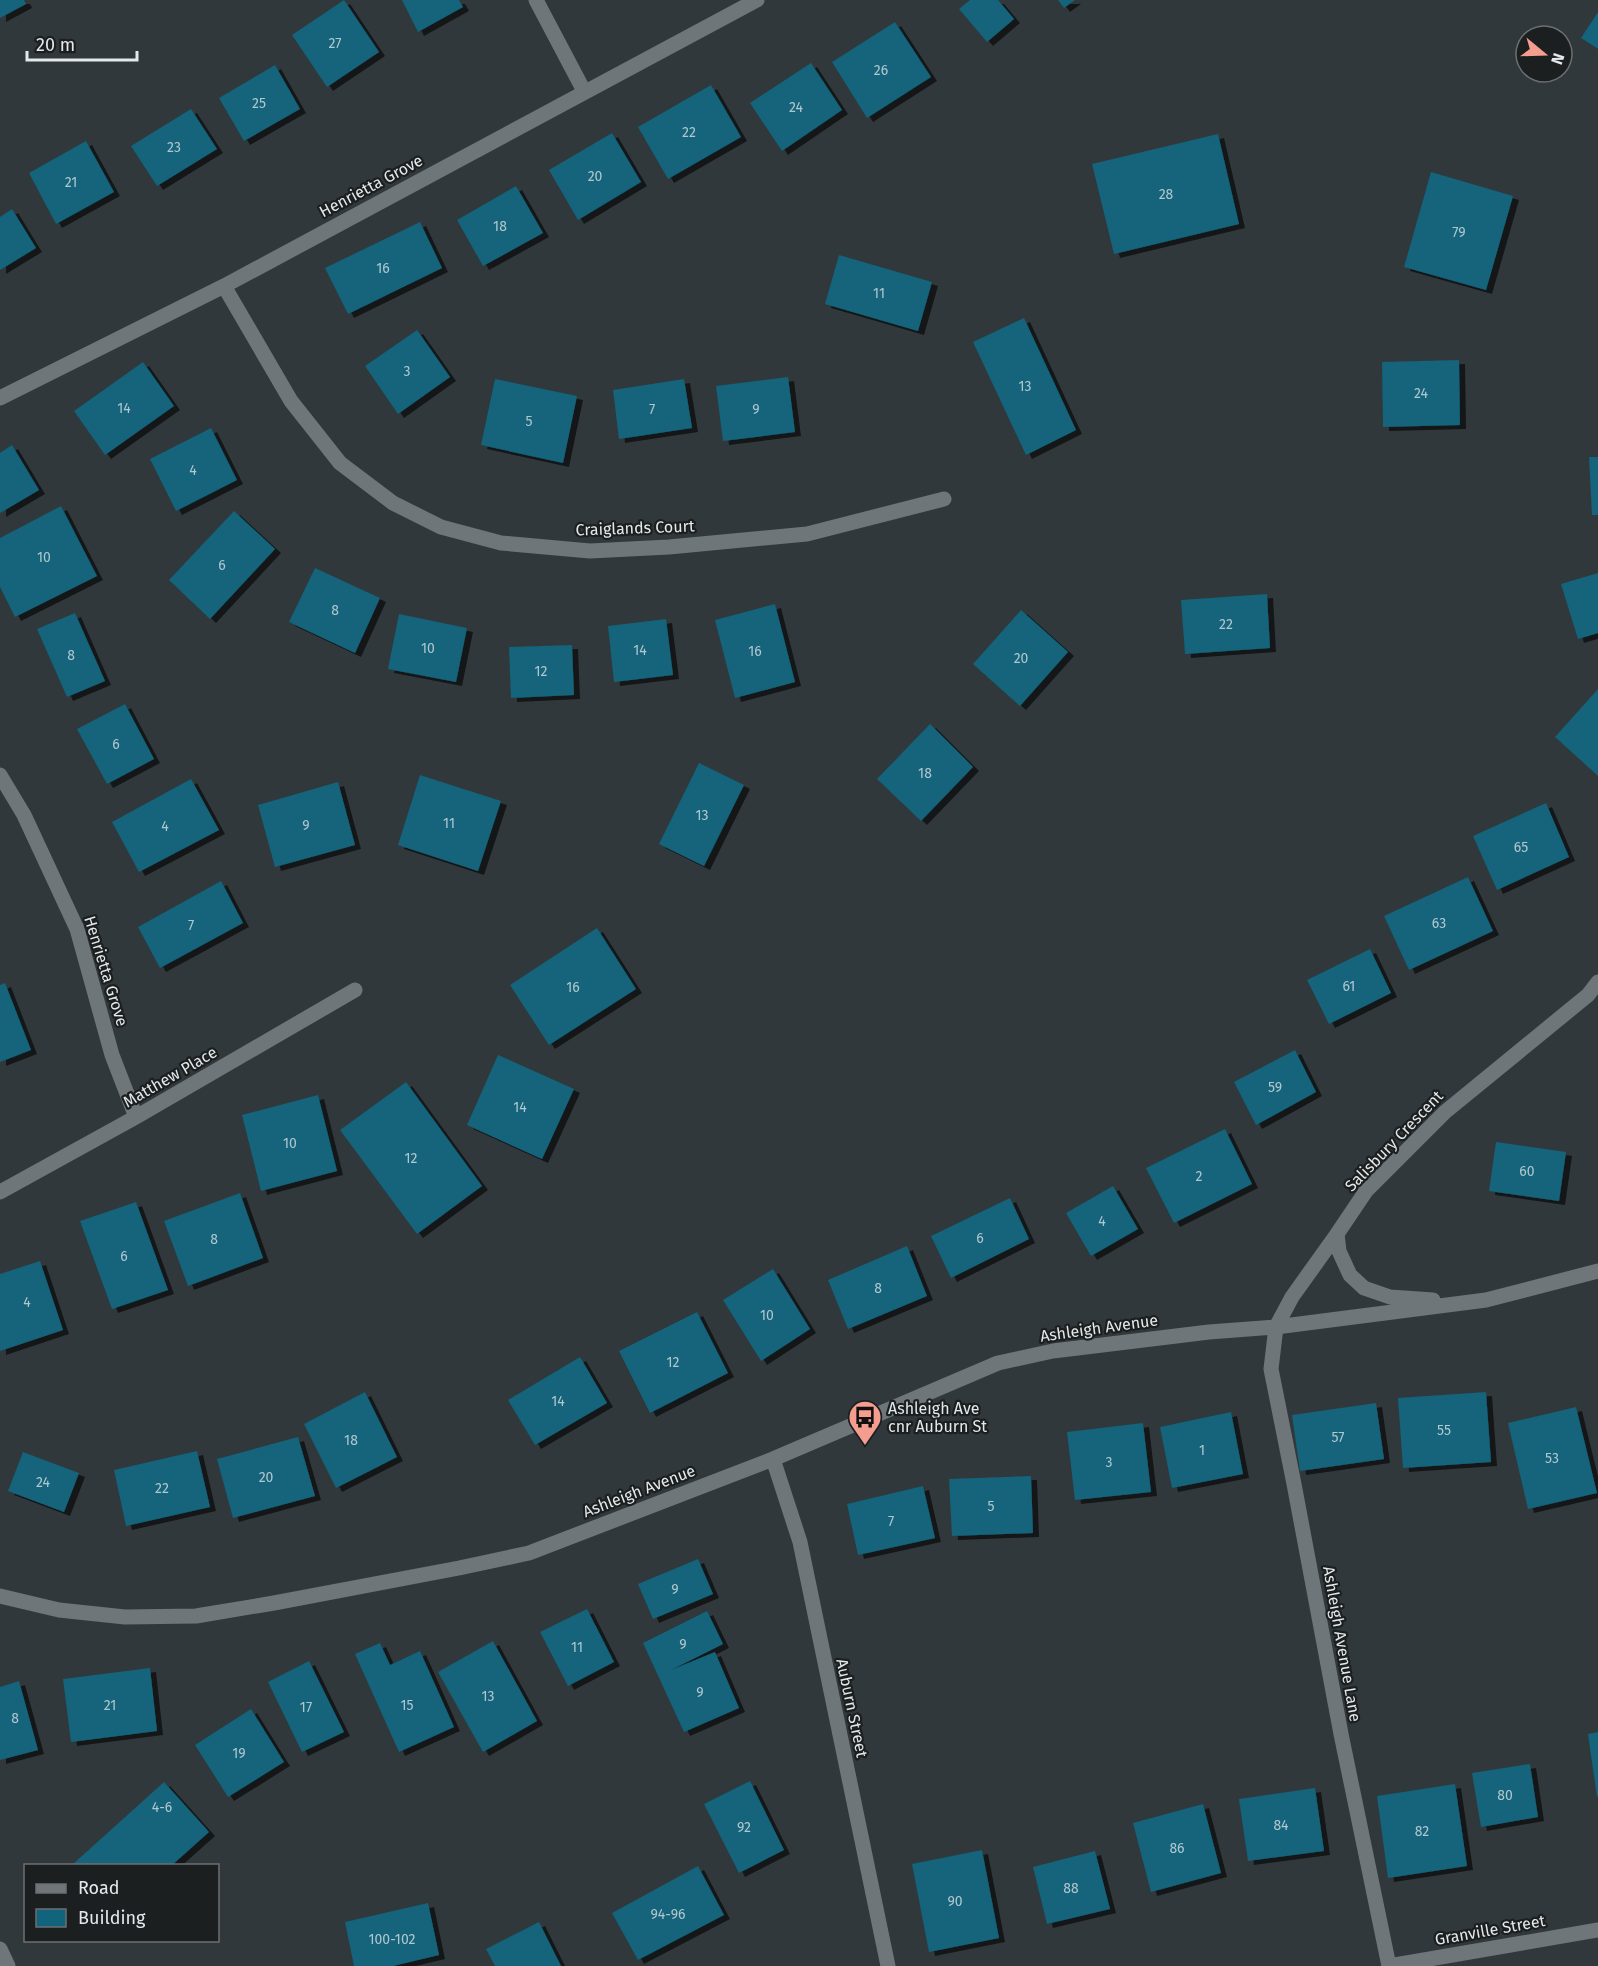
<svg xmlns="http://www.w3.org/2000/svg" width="1598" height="1966" font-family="'Fira Sans',sans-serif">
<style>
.building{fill:#12647c;filter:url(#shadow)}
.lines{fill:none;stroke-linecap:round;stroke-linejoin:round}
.service{stroke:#6e7679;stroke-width:15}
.minor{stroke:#6e7679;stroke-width:15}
.labels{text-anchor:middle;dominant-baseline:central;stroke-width:4.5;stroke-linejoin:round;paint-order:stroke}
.number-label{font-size:14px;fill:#afc7ce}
.street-label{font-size:16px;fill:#e3e8ea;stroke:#1c1f20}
.poi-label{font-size:16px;fill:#e3e8ea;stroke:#1c1f20;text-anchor:start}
</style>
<defs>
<filter id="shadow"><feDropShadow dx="6" dy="4" stdDeviation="0" flood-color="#0009"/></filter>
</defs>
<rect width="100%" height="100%" fill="#31383b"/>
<path class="building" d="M 0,0 L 24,0 L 26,4 L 0,18 Z
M 344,0 L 379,52 L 327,87 L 292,35 Z
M 402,0 L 459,0 L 463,7 L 418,32 Z
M 970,0 L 998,0 L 1014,19 L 987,42 L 959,9 Z
M 1058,0 L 1075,0 L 1064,8 Z
M 1598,12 L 1598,49 L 1581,38 Z
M 895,22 L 931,77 L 867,118 L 832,62 Z
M 811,63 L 842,110 L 782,151 L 750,103 Z
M 275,65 L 300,109 L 244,141 L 219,98 Z
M 711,85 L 741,137 L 668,179 L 638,127 Z
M 191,109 L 217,149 L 157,186 L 131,146 Z
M 612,133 L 641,182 L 578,220 L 549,170 Z
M 1218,134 L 1239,224 L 1114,254 L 1092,164 Z
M 86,141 L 114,192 L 56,224 L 29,173 Z
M 1431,172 L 1513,196 L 1486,290 L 1404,267 Z
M 516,186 L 543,233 L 483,266 L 457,220 Z
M 12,209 L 36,248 L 0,270 L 0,217 Z
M 420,222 L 442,268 L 348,314 L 325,268 Z
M 839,255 L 932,282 L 918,331 L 825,304 Z
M 1024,318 L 1076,430 L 1026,455 L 973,342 Z
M 417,330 L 450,377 L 398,414 L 365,366 Z
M 1459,360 L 1460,425 L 1383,427 L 1382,362 Z
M 143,362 L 174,406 L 105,455 L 74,411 Z
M 788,377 L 795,432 L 723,441 L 716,386 Z
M 495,379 L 577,396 L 563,463 L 481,445 Z
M 684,379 L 692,428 L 619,439 L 613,390 Z
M 211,428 L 237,480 L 176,511 L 150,459 Z
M 12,445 L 39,490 L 0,513 L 0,453 Z
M 1589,457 L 1598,457 L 1598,515 L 1592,515 Z
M 61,506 L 97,576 L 15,617 L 0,587 L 0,538 Z
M 234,511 L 275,549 L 210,619 L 169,580 Z
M 315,568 L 380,598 L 355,653 L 289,622 Z
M 1598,573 L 1598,633 L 1578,639 L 1561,584 Z
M 1267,594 L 1270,648 L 1185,654 L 1181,600 Z
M 775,604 L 795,682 L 735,698 L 715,620 Z
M 1021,610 L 1068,652 L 1020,706 L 973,664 Z
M 75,613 L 105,681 L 67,697 L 37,629 Z
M 399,614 L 467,628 L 456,682 L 388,669 Z
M 666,619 L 673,675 L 614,682 L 608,626 Z
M 572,645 L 574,695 L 511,698 L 509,647 Z
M 1598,689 L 1598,776 L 1555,737 Z
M 125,704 L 154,759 L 107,784 L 77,729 Z
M 930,724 L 973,767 L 921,821 L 877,779 Z
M 699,763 L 744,785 L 704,866 L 659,844 Z
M 420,775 L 501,801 L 478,871 L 398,845 Z
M 191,779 L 219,830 L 139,872 L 112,822 Z
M 338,782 L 355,845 L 275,867 L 258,805 Z
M 1546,803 L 1569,857 L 1497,890 L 1473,836 Z
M 1468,877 L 1493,931 L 1409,970 L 1384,916 Z
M 221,881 L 243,923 L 160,968 L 138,927 Z
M 597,928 L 636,989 L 549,1045 L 510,985 Z
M 1370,949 L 1391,993 L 1329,1024 L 1307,980 Z
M 5,983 L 31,1050 L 0,1062 L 0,985 Z
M 1295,1050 L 1316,1092 L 1256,1125 L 1234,1082 Z
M 498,1055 L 574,1089 L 542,1159 L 467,1125 Z
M 406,1082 L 482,1186 L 417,1234 L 340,1130 Z
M 318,1095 L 337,1171 L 261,1191 L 242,1115 Z
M 1225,1129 L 1252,1184 L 1174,1223 L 1146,1168 Z
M 1496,1142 L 1566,1152 L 1559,1201 L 1489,1191 Z
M 1113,1186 L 1138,1229 L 1091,1256 L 1066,1213 Z
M 240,1193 L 263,1258 L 188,1286 L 164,1221 Z
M 1010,1198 L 1029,1239 L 951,1278 L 931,1236 Z
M 136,1202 L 168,1290 L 112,1309 L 80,1221 Z
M 907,1246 L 927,1296 L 848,1329 L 828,1280 Z
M 40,1261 L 63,1330 L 0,1351 L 0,1274 Z
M 773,1269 L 810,1329 L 761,1361 L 723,1300 Z
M 697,1312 L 728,1373 L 650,1413 L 619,1351 Z
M 580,1357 L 607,1403 L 535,1445 L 508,1400 Z
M 365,1392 L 397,1457 L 336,1488 L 304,1424 Z
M 1486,1392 L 1491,1462 L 1403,1468 L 1398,1398 Z
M 1376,1403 L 1384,1459 L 1300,1471 L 1292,1415 Z
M 1576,1407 L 1597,1493 L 1528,1509 L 1508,1423 Z
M 1231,1412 L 1243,1474 L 1172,1488 L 1160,1427 Z
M 1143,1423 L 1151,1492 L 1075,1500 L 1067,1432 Z
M 298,1437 L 315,1496 L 233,1518 L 217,1459 Z
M 197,1451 L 210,1507 L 126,1526 L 114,1470 Z
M 23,1452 L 79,1473 L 64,1512 L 8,1491 Z
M 1031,1476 L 1033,1533 L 952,1536 L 949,1479 Z
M 923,1486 L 935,1538 L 858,1555 L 847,1504 Z
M 698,1559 L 713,1594 L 653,1619 L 638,1584 Z
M 587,1609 L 614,1662 L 568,1686 L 540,1632 Z
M 707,1611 L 723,1644 L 671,1670 L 715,1652 L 739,1708 L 684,1732 L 643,1643 Z
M 493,1641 L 537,1721 L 483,1752 L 438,1672 Z
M 380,1643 L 390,1665 L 420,1651 L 454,1727 L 399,1752 L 355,1654 Z
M 309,1661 L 344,1732 L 302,1752 L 268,1682 Z
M 150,1668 L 157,1731 L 71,1742 L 63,1679 Z
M 19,1681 L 38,1750 L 0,1760 L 0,1687 Z
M 251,1709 L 284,1762 L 228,1797 L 195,1745 Z
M 1598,1732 L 1598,1796 L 1597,1797 L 1588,1734 Z
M 1530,1764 L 1538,1817 L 1481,1827 L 1472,1773 Z
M 750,1781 L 784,1850 L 739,1873 L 704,1804 Z
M 164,1782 L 209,1832 L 171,1866 L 74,1866 L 73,1864 Z
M 1455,1784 L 1467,1866 L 1388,1878 L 1377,1796 Z
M 1315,1788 L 1324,1851 L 1248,1861 L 1239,1799 Z
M 1203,1804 L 1221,1873 L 1151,1892 L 1133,1823 Z
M 982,1850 L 999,1938 L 929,1952 L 912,1864 Z
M 1095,1851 L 1110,1909 L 1047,1924 L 1033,1867 Z
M 698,1866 L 724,1915 L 638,1960 L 612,1913 Z
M 428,1903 L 439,1955 L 393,1966 L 354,1966 L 345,1922 Z
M 539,1922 L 561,1966 L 495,1966 L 486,1949 Z"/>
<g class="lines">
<path class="service" d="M 1276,1327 L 1271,1369 L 1294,1484 L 1341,1734 L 1389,1966"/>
<path class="minor" d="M 536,0 L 584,91
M 224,286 L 291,401 L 340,463 L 393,503 L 441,527 L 501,543 L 590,551 L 669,547 L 807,534 L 944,499
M 0,398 L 224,286 L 757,0
M 0,775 L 24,815 L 77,929 L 112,1055 L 136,1117
M 0,1192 L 136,1117 L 355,990
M 1433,1300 L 1390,1297 L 1364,1288 L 1350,1275 L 1339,1251 L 1337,1234 L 1366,1191 L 1445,1112 L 1588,995 L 1598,982
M 1276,1327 L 1292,1297 L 1337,1234
M 773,1459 L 800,1542 L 888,1966
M 0,1596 L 59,1610 L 125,1617 L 196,1616 L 274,1603 L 459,1568 L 529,1553 L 773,1459 L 998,1363 L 1053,1351 L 1209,1332 L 1276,1327 L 1486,1300 L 1598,1271
M 0,1949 L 8,1966
M 1389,1966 L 1598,1930"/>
</g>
<defs>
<symbol id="bus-pin" viewBox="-11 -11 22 30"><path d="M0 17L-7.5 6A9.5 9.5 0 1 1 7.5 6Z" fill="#f59d8f" stroke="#1c1f20"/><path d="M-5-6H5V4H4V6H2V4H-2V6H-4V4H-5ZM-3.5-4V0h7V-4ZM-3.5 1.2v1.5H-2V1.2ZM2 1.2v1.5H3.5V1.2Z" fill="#111"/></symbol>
</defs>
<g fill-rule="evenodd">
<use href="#bus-pin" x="846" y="1398" width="38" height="52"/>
</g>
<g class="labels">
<g class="number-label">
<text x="335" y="43">27</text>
<text x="881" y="70">26</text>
<text x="259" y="103">25</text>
<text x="796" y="107">24</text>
<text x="689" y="132">22</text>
<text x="174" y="147">23</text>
<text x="595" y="176">20</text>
<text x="71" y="182">21</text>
<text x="1166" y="194">28</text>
<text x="500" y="226">18</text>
<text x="1459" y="232">79</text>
<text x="383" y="268">16</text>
<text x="879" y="293">11</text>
<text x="407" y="371">3</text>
<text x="1025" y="386">13</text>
<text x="1421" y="393">24</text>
<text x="124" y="408">14</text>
<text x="652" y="409">7</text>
<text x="756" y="409">9</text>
<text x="529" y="421">5</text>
<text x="193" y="470">4</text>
<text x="44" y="557">10</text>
<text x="222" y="565">6</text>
<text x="335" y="610">8</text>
<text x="1226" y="624">22</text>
<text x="428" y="648">10</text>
<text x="640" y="650">14</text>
<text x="755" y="651">16</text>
<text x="71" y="655">8</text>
<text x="1021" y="658">20</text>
<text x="541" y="671">12</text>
<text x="116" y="744">6</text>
<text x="925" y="773">18</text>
<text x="702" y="815">13</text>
<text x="449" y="823">11</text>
<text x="306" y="825">9</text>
<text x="165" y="826">4</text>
<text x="1521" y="847">65</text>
<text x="1439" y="923">63</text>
<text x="191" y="925">7</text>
<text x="1349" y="986">61</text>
<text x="573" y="987">16</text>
<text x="1275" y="1087">59</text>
<text x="520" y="1107">14</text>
<text x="290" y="1143">10</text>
<text x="411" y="1158">12</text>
<text x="1527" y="1171">60</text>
<text x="1199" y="1176">2</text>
<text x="1102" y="1221">4</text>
<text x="980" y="1238">6</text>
<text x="214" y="1239">8</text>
<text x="124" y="1256">6</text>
<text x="878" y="1288">8</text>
<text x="27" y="1302">4</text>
<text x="767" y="1315">10</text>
<text x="673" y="1362">12</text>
<text x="558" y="1401">14</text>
<text x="1444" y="1430">55</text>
<text x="1338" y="1437">57</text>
<text x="351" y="1440">18</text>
<text x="1202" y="1450">1</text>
<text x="1552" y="1458">53</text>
<text x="1109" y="1462">3</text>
<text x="266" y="1477">20</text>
<text x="43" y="1482">24</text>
<text x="162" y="1488">22</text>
<text x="991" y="1506">5</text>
<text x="891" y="1521">7</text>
<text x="675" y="1589">9</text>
<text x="683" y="1644">9</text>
<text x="577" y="1647">11</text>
<text x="700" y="1692">9</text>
<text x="488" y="1696">13</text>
<text x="110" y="1705">21</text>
<text x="407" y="1705">15</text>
<text x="306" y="1707">17</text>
<text x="15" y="1718">8</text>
<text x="239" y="1753">19</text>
<text x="1505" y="1795">80</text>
<text x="162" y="1807">4-6</text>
<text x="1281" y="1825">84</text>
<text x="744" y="1827">92</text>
<text x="1422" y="1831">82</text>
<text x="1177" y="1848">86</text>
<text x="1071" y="1888">88</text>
<text x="955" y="1901">90</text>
<text x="668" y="1914">94-96</text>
<text x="392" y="1939">100-102</text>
</g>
<g class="street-label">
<text transform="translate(371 186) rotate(-28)">Henrietta Grove</text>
<text transform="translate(635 528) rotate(-2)">Craiglands Court</text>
<text transform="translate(106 971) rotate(73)">Henrietta Grove</text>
<text transform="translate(170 1077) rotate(-30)">Matthew Place</text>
<text transform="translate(1394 1141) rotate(-46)">Salisbury Crescent</text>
<text transform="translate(1099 1328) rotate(-8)">Ashleigh Avenue</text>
<text transform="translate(639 1491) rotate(-21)">Ashleigh Avenue</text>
<text transform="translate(1342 1644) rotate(80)">Ashleigh Avenue Lane</text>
<text transform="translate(852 1708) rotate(78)">Auburn Street</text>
<text transform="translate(1490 1930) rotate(-10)">Granville Street</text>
</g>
<g class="poi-label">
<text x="888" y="1408">Ashleigh Ave<tspan x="888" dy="18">cnr Auburn St</tspan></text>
</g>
</g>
<rect x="24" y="1864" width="195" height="78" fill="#1c1f20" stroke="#6c6f71" stroke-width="1.5"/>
<rect x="36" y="1884" width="30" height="9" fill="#6e7679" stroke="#6c6f71" stroke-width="1.5"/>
<text x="78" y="1894" font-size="18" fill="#e3e8ea">Road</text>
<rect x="36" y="1909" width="30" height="18" fill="#12647c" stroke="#6c6f71" stroke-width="1.5"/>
<text x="78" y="1924" font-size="18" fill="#e3e8ea">Building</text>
<g transform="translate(1544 54) rotate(109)"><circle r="28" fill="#1c1f20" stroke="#6c6f71" stroke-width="1.5"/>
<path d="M0-4.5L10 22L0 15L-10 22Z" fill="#f59d8f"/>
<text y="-9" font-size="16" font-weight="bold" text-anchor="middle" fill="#e3e8ea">N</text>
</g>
<path d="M27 51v9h110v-9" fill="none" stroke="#e3e8ea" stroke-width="3"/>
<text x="36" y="51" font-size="18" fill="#e3e8ea" stroke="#1c1f20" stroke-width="4.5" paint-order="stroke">20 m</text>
</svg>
